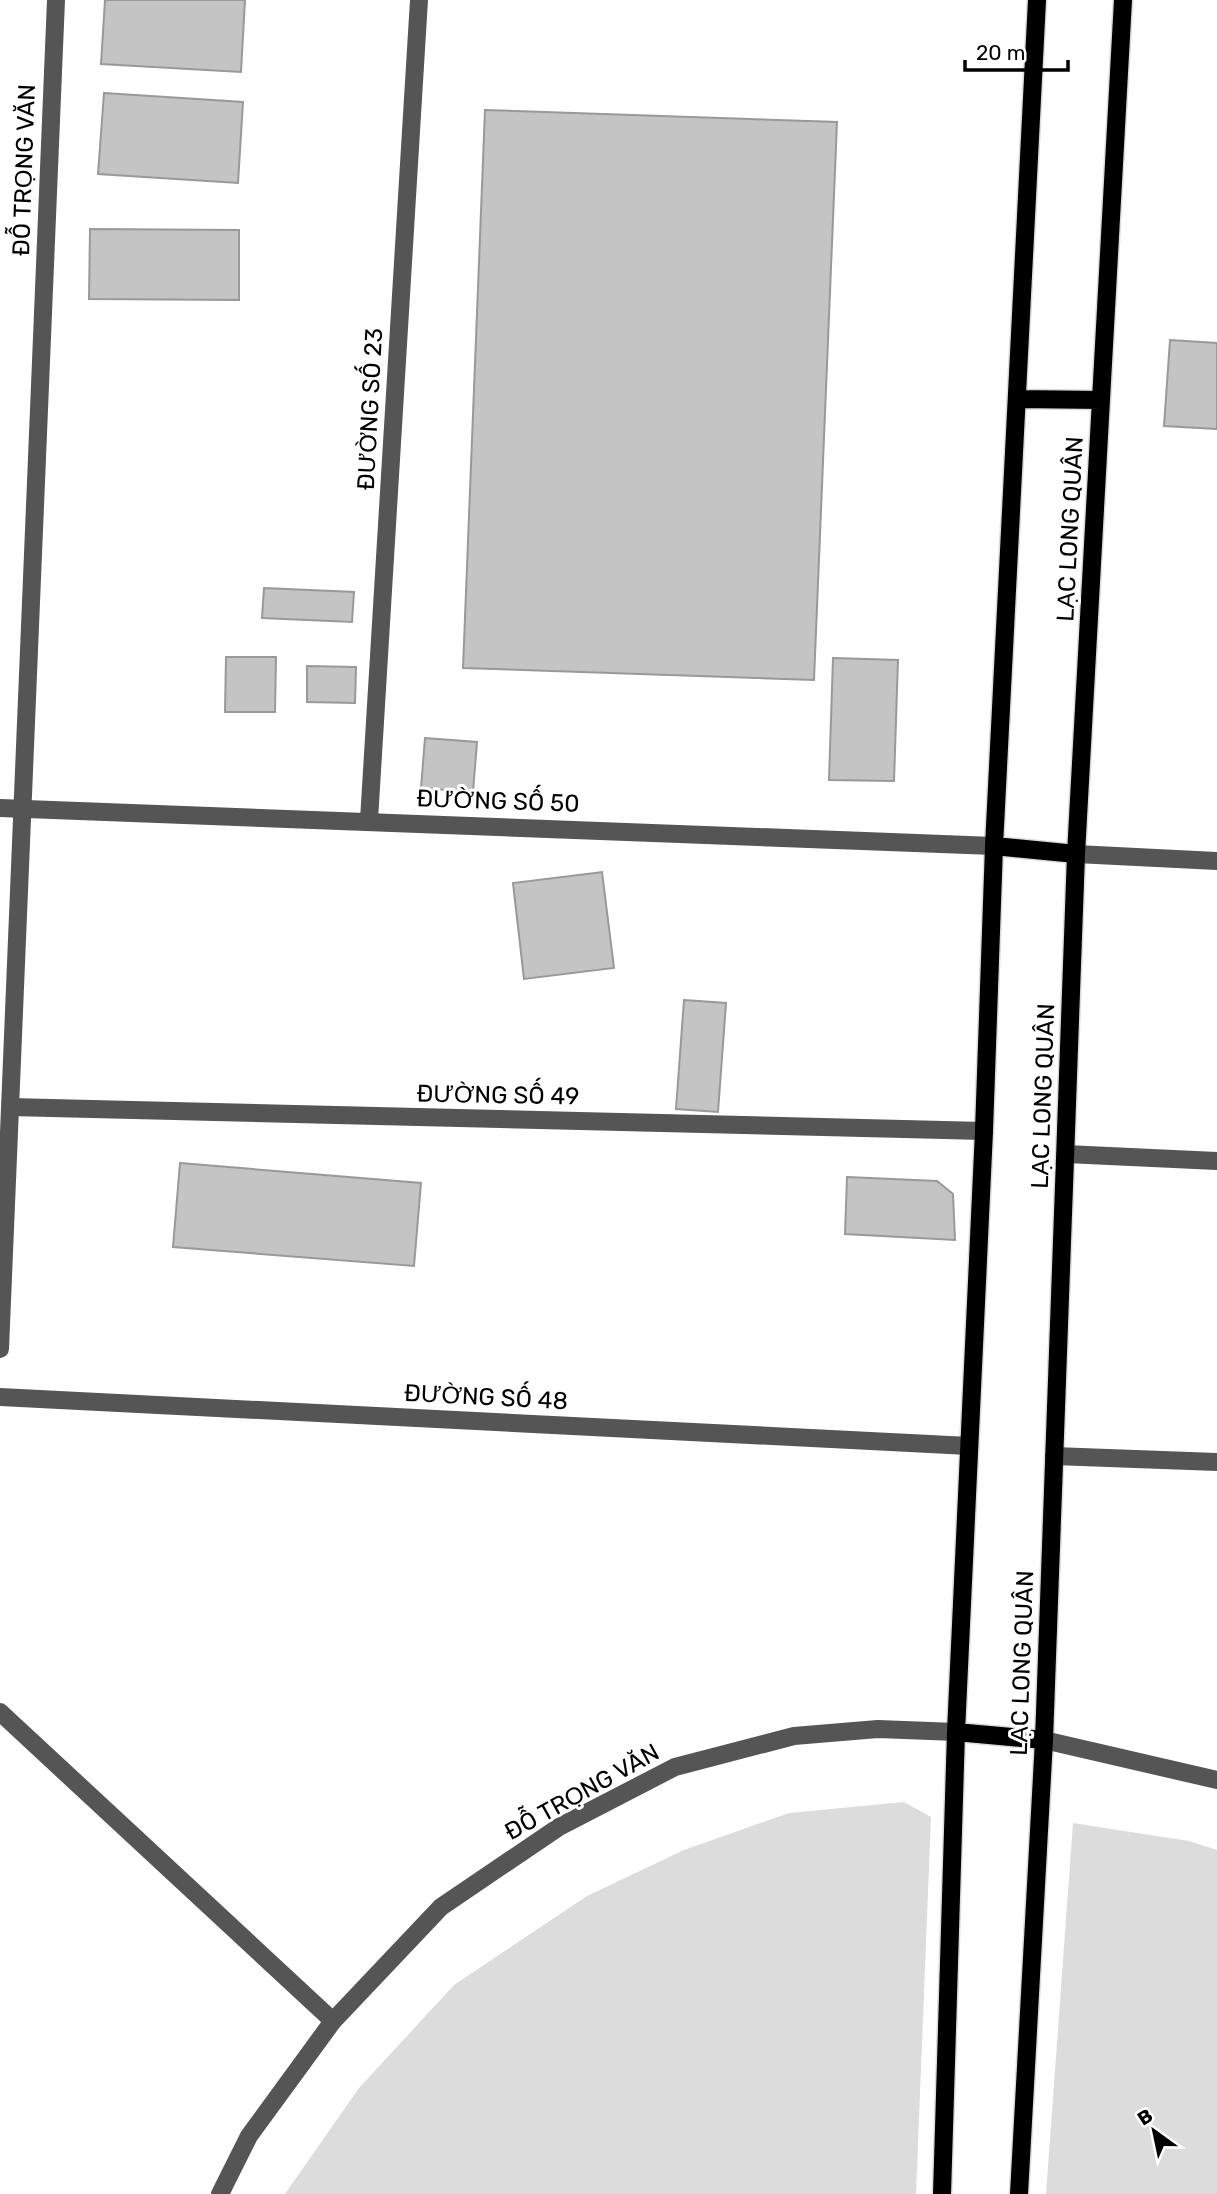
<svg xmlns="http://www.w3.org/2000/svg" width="1217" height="2194" font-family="Rubik,sans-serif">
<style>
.green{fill:#dcdcdc}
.building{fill:#c4c4c4;stroke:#999;stroke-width:2}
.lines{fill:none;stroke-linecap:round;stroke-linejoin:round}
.major-casing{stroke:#dbdbdb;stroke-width:21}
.minor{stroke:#555;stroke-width:18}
.major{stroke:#000;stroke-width:18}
.labels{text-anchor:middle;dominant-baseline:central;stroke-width:6;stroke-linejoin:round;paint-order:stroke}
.street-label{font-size:24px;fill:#000;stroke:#fff}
</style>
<rect width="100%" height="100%" fill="#fff"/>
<path class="green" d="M 904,1802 L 931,1817 L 916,2194 L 285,2194 L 359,2088 L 454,1985 L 587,1896 L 684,1850 L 789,1813 Z
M 1073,1823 L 1189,1841 L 1217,1850 L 1217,2194 L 1046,2194 Z"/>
<path class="building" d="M 105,0 L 245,0 L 241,72 L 101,64 Z
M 104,93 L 243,102 L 238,183 L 98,174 Z
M 485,110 L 837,122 L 814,680 L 463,668 Z
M 90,229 L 239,230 L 239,300 L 89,299 Z
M 1170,340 L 1217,343 L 1217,429 L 1164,426 Z
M 264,588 L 354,592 L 352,622 L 262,618 Z
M 226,657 L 276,657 L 275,712 L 225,712 Z
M 833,658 L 898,660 L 894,781 L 829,780 Z
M 307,666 L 356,667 L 355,703 L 307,702 Z
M 425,738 L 477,742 L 473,792 L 421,788 Z
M 602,872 L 614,968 L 524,979 L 513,883 Z
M 684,1000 L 726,1003 L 718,1112 L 676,1109 Z
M 180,1163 L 421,1183 L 414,1266 L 173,1247 Z
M 847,1177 L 937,1181 L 953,1194 L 955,1240 L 845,1234 Z"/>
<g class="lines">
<defs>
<path id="major" d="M 1018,399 L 1101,400
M 994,846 L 1076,854
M 956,1732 L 1044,1740
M 942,2194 L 956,1732 L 984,1131 L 994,846 L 1037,0
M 1019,2194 L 1044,1740 L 1076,854 L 1123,0"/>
</defs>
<use href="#major" class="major-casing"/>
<path class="minor" d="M 0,808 L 994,846
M 369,820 L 419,0
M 1076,854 L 1217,861
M 10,1107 L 984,1131
M 1066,1154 L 1217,1161
M 0,1349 L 56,0
M 0,1397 L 969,1446
M 1054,1456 L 1217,1462
M 0,1712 L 333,2021
M 1044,1740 L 1217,1780
M 220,2194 L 249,2136 L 333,2021 L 441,1907 L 559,1827 L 675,1767 L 794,1736 L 878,1729 L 956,1732"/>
<use href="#major" class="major"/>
</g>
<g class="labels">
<g class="street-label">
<text transform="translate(24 170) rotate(-88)">ĐỖ TRỌNG VĂN</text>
<text transform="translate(370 409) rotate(-87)">ĐƯỜNG SỐ 23</text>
<text transform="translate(1070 529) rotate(-87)">LẠC LONG QUÂN</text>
<text transform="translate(498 801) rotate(2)">ĐƯỜNG SỐ 50</text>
<text transform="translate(498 1095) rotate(1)">ĐƯỜNG SỐ 49</text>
<text transform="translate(1043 1096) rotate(-88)">LẠC LONG QUÂN</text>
<text transform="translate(486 1397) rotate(3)">ĐƯỜNG SỐ 48</text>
<text transform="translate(1022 1663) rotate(-88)">LẠC LONG QUÂN</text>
<text transform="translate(582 1792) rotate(-29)">ĐỖ TRỌNG VĂN</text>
</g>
</g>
<g transform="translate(1154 2131) rotate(327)" stroke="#ffffff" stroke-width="5" paint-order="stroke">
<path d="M0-5L12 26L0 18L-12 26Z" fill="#000000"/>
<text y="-10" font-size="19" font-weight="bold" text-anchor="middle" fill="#000000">B</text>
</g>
<path d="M965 60v10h103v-10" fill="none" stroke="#000000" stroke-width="3.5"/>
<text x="976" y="60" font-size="21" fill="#000000" stroke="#ffffff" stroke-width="5" paint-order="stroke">20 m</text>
</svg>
